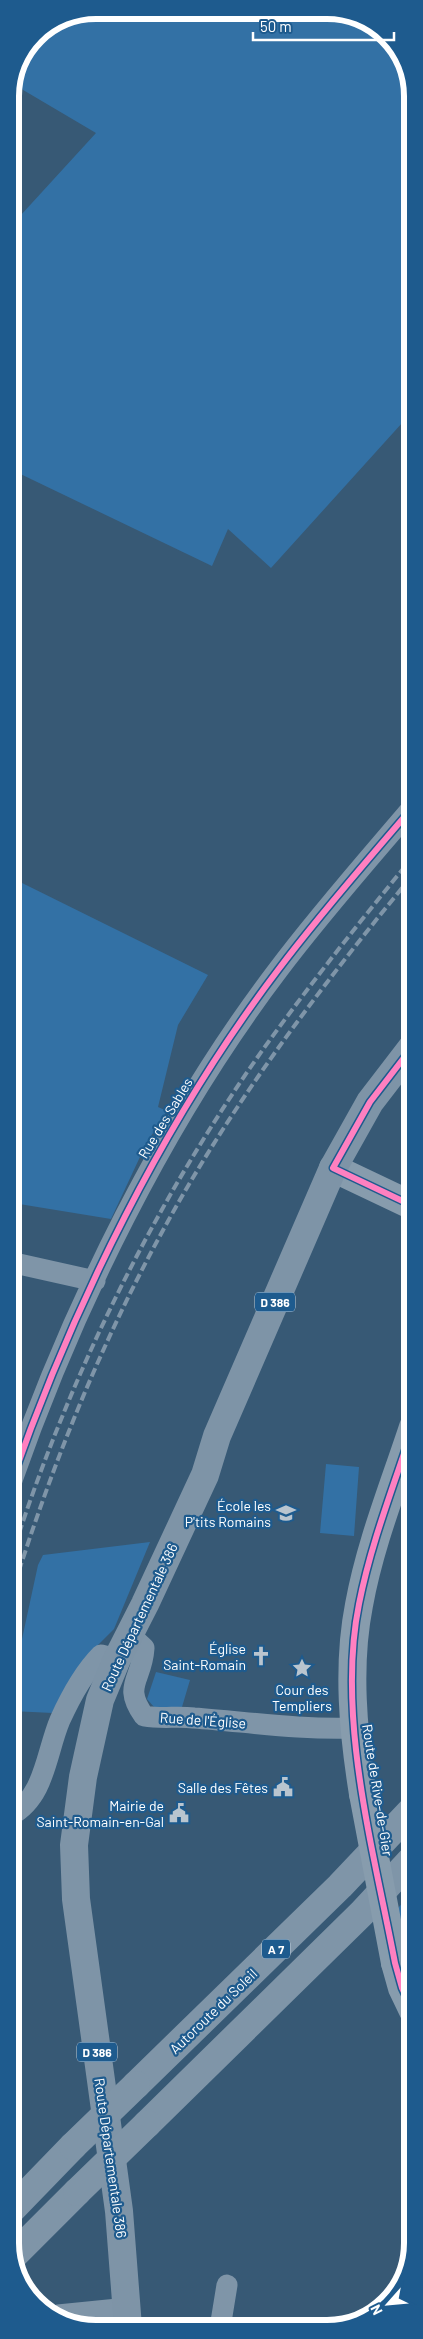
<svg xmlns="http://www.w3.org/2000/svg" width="423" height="2339" font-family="Barlow,sans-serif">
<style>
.green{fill:#3371a5}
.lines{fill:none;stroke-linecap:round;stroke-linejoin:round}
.street{stroke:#7f95a8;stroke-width:21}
.secondary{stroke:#879cad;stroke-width:28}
.primary{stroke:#7e94a7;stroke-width:28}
.highway{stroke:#7f95a8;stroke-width:28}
.rail{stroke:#7f95a8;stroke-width:4;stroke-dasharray:9 4;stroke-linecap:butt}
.secondary-bridge{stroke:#879cad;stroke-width:28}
.highway-bridge{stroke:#7f95a8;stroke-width:28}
.cycleway-casing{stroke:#1e5b8e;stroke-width:9}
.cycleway{stroke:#ff80c0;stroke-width:6}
.labels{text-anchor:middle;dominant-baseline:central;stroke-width:4.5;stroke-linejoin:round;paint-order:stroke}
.shield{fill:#1e5b8e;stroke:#bccedd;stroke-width:1}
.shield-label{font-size:12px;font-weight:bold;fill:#fff}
.street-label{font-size:14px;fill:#fff;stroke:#1e5b8e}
.poi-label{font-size:14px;fill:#fff;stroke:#1e5b8e;text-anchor:end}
.rim{fill:none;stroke:#fff;stroke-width:6}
</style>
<rect width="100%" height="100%" fill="#375975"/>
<path class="green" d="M 349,13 L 392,39 L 412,85 L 412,412 L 271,568 L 228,529 L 212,566 L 10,469 L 10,227 L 96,133 L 13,84 L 35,35 L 63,16 Z
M 16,880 L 208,975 L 178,1025 L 158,1107 L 167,1111 L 146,1144 L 111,1219 L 13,1203 L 10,1213 L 10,902 Z
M 326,1464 L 359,1467 L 354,1536 L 320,1533 Z
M 150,1542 L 114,1629 L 86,1657 L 53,1713 L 11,1711 L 11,1690 L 38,1565 L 43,1555 Z
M 156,1672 L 190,1680 L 182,1707 L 154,1707 L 147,1699 Z
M 413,1892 L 413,1940 L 404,1947 L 397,1909 Z"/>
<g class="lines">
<path class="street" d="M 10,1262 L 95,1281
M 11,1483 C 73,1306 164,1120 278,970 C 320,914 367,861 412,808
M 129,1634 L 144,1648 C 142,1681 122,1685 144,1716 C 162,1719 177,1716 194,1718 C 248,1722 301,1730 354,1728
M 11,1815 C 45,1797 46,1753 60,1720 C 70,1698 84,1672 101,1655 L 117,1659
M 58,2315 L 128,2308
M 220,2328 L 227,2285"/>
<path class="secondary" d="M 333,1168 L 413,1206
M 363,1794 C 353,1732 347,1666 359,1605 C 370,1544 394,1485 413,1427
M 395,1963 L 402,1988 L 413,2011"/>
<path class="primary" d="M 128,2327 L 119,2211 L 76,1899 L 74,1845 L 83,1777 L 100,1700 L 117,1659 L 145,1604 L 205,1475 L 217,1436 L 333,1168 L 370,1102 L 413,1046"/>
<path class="highway" d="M 136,2085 L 340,1886 L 413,1809
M 147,2124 L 362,1913 L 413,1858
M 11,2210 L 73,2146
M 12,2257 L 77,2192"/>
<path class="rail" d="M 11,1558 C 68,1378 154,1203 264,1048 C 311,983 361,920 412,858
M 11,1596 C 51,1467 101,1342 167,1223 C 235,1099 322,985 412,876"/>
<path class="secondary-bridge" d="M 363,1794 L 395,1963"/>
<path class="highway-bridge" d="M 73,2146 L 136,2085
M 77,2192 L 147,2124"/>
<defs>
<path id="cycleway" d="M 413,1046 L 370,1102 L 333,1168 L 413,1206
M 413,1427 C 394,1485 371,1543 359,1604 C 336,1717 374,1852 395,1963 L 402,1988 L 413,2011
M 11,1483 C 73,1306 164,1120 278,970 C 320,914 367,861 412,808"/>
</defs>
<use href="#cycleway" class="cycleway-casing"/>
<use href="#cycleway" class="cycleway"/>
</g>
<defs>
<symbol id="school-bare" viewBox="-9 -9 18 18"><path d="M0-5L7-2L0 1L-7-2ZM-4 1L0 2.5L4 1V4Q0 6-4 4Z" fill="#b9c5cf" stroke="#1e5b8e" stroke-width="2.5" paint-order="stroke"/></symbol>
<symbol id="church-bare" viewBox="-9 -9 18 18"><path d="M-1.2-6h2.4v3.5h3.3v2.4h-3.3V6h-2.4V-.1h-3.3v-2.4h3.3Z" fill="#b9c5cf" stroke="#1e5b8e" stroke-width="2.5" paint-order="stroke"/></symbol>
<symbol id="sight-bare" viewBox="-9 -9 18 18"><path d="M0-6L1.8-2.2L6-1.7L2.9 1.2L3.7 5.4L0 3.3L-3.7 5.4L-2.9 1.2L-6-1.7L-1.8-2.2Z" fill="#b9c5cf" stroke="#1e5b8e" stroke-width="2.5" paint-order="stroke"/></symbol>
<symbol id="civic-bare" viewBox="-9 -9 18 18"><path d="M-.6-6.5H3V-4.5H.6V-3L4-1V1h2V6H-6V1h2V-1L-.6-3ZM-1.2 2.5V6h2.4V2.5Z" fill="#b9c5cf" stroke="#1e5b8e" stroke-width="2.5" paint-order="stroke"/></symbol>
</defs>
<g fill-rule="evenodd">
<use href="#school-bare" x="272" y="1499" width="28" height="28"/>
<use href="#church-bare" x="247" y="1642" width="28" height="28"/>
<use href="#sight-bare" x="288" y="1654" width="28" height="28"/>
<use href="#civic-bare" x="269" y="1773" width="28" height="28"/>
<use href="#civic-bare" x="165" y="1799" width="28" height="28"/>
</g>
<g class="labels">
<g class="shield">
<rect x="255" y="1292.5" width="40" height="19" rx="4"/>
<rect x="262" y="1939.5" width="28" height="19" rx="4"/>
<rect x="77" y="2042.5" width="40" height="19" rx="4"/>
</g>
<g class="shield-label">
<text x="275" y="1302">D 386</text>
<text x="276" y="1949">A 7</text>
<text x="97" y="2052">D 386</text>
</g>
<g class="street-label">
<text transform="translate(165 1118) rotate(-59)">Rue des Sables</text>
<text transform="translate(139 1617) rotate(-65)">Route Départementale 386</text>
<text transform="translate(203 1720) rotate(4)">Rue de l'Église</text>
<text transform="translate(378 1790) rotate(81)">Route de Rive-de-Gier</text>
<text transform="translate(213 2011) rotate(-44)">Autoroute du Soleil</text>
<text transform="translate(111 2158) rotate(82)">Route Départementale 386</text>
</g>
<g class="poi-label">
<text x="271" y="1505">École les<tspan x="271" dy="16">P'tits Romains</tspan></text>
<text x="246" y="1648">Église<tspan x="246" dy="16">Saint-Romain</tspan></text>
<text x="302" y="1689" text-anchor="middle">Cour des<tspan x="302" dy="16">Templiers</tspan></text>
<text x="268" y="1787">Salle des Fêtes</text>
<text x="164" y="1805">Mairie de<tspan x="164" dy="16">Saint-Romain-en-Gal</tspan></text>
</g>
</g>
<path d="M0 0H423V2339H0ZM96 19H327A77 77 0 0 1 404 96V2243A77 77 0 0 1 327 2320H96A77 77 0 0 1 19 2243V96A77 77 0 0 1 96 19Z" fill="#1e5b8e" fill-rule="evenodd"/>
<path class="rim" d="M96 19H327A77 77 0 0 1 404 96V2243A77 77 0 0 1 327 2320H96A77 77 0 0 1 19 2243V96A77 77 0 0 1 96 19Z"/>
<g transform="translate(388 2304) rotate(243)" stroke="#1e5b8e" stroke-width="4" paint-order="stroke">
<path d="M0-4L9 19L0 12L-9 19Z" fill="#ffffff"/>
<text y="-8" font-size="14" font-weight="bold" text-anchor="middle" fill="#ffffff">N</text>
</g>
<path d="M253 32v8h141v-8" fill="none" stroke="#ffffff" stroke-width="2.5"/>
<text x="260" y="32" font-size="15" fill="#ffffff" stroke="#1e5b8e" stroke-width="4" paint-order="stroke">50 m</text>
</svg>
